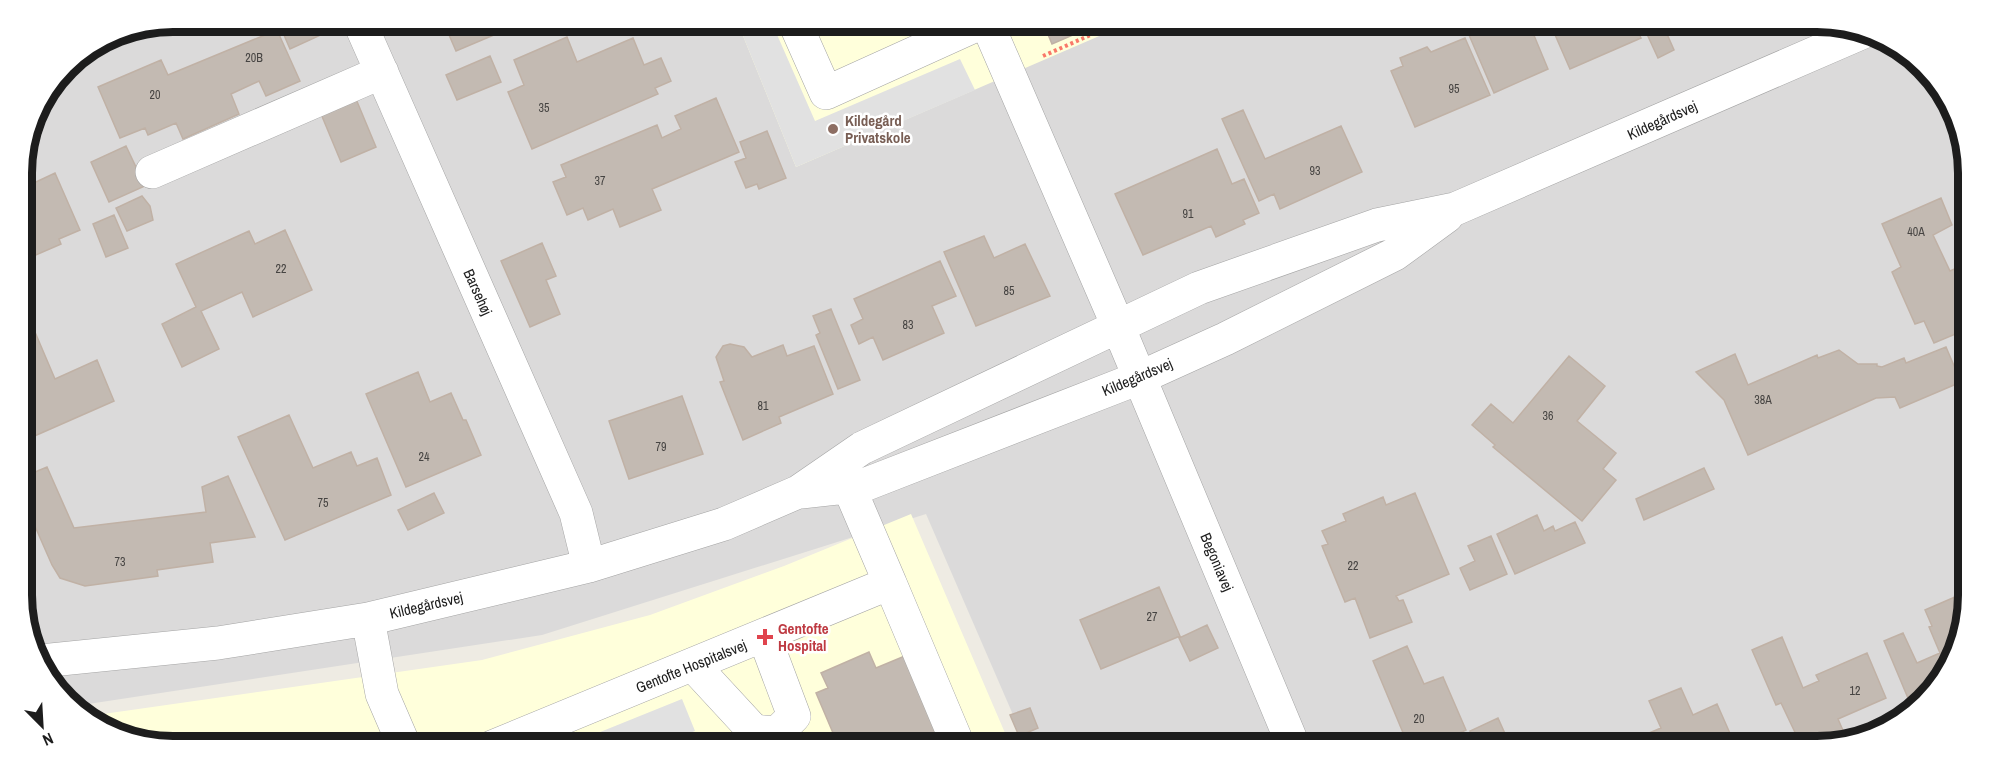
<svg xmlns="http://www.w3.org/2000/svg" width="1990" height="768" font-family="'Archivo Narrow',sans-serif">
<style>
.residential{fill:#dbdada}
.education{fill:#ffffdb}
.parking{fill:#e1e1e1}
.building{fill:#c3bab2;stroke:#c0b1a5;stroke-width:1.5}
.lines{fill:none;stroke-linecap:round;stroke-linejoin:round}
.minor-casing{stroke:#a4a4a4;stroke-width:34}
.path{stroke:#f97869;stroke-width:4;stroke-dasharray:3 3;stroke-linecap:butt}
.minor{stroke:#fff;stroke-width:33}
.education-dot{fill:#8d6e63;stroke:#fff;stroke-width:2}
.health-dot{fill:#e0444e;stroke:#fff;stroke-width:2}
.labels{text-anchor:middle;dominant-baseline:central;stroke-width:5;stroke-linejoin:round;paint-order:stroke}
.number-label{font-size:12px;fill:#464442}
.education-label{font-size:15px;font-weight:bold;fill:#785e54;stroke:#fff;text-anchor:start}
.street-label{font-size:15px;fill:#1d1d1d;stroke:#fff}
.health-label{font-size:15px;font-weight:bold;fill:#be3a42;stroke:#fff;text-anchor:start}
.rim{fill:none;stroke:#1d1d1d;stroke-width:8}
</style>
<rect width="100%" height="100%" fill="#eeebe3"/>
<path class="residential" d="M 173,21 L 1817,21 L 1867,29 L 1937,80 L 1968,152 L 1961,645 L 1909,716 L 1827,747 L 1027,747 L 926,514 L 542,635 L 75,706 L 58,695 L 24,625 L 21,162 L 37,105 L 72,59 L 115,32 Z"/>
<path class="education" d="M 737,21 L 1134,21 L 796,167 Z
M 911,514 L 1011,747 L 173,747 L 123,739 L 89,716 L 482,660 L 650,615 L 784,566 Z"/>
<path class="parking" d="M 737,21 L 771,21 L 815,121 L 960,59 L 975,90 L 796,167 Z
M 682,699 L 695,731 L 655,747 L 563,747 Z"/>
<path class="building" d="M 278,21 L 317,21 L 323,34 L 290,49 Z
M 443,21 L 527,21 L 456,51 Z
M 1035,21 L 1105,21 L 1052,44 L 1044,25 L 1038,27 Z
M 1463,21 L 1528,21 L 1548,69 L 1494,93 Z
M 1549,21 L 1633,21 L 1641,38 L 1570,69 Z
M 1663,25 L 1674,50 L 1658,58 L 1646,32 Z
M 277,30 L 300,81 L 266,96 L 259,81 L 231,94 L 239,114 L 183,139 L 176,123 L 148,135 L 145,128 L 120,138 L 98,87 L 161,60 L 168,75 Z
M 567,37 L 577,62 L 633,38 L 644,65 L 661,58 L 671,81 L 655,88 L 658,94 L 532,149 L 508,92 L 524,85 L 514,60 Z
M 1465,38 L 1490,95 L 1415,127 L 1391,71 L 1403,66 L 1400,58 L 1427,47 L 1431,52 Z
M 490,56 L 501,82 L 457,100 L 446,75 Z
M 716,98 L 739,152 L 652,189 L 661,210 L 620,227 L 613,209 L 588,220 L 583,208 L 567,215 L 553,182 L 566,177 L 561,165 L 657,125 L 662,138 L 681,129 L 675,116 Z
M 356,99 L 376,147 L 341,162 L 321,114 Z
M 1243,110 L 1265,159 L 1341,126 L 1362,172 L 1280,209 L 1274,194 L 1259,201 L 1222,119 Z
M 767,131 L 786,178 L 759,189 L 757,184 L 746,188 L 735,162 L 746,158 L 740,142 Z
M 126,146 L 145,186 L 109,202 L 91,162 Z
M 1217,149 L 1232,184 L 1244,179 L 1259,213 L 1243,220 L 1245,224 L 1216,237 L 1211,226 L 1143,255 L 1115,194 Z
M 55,173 L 80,230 L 59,239 L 61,244 L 22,261 L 21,189 Z
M 142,196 L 150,206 L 153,220 L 127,231 L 116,208 Z
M 1941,198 L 1952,225 L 1933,235 L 1950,271 L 1966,264 L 1965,330 L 1934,343 L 1924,321 L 1915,324 L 1892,272 L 1901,267 L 1882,224 Z
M 114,215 L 128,248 L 106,257 L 93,224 Z
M 285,230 L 312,290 L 253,317 L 242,292 L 201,311 L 219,349 L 182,367 L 162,324 L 196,307 L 176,264 L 249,231 L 255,244 Z
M 984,236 L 994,258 L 1025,244 L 1050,296 L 976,326 L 944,252 Z
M 542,243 L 556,276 L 546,280 L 560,314 L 530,327 L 501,261 Z
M 940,261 L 956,296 L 932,306 L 944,333 L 883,360 L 873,337 L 859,344 L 851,325 L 863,319 L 854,299 Z
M 25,292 L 35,316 L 29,318 L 55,379 L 97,360 L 114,401 L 23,441 L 22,293 Z
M 831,309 L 860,380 L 838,389 L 816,335 L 820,333 L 813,316 Z
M 730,344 L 744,347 L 752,357 L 783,345 L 787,356 L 814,346 L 833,394 L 779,417 L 781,423 L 743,440 L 720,382 L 724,381 L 716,357 L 723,346 Z
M 1946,347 L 1961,382 L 1900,408 L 1895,397 L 1876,398 L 1748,455 L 1724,400 L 1696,372 L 1735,354 L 1748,385 L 1817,355 L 1818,358 L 1839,350 L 1858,364 L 1877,364 L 1877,366 L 1882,367 L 1904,358 L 1906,363 Z
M 1569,356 L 1605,386 L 1577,421 L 1616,453 L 1603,469 L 1616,480 L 1582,521 L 1493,447 L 1495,445 L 1472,425 L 1491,404 L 1513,423 Z
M 418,372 L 430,402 L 451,393 L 463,420 L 466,420 L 481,455 L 406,487 L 366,394 Z
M 682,396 L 703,454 L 629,479 L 609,421 Z
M 289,415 L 313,468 L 351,452 L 357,466 L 377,458 L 391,495 L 285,540 L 238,437 Z
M 47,467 L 74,528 L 206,512 L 202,487 L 228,476 L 255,537 L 210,543 L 213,562 L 157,570 L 158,576 L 85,586 L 60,578 L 52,565 L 23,499 L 23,477 Z
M 1704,468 L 1714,489 L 1644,520 L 1636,499 Z
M 434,493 L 444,513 L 408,530 L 398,510 Z
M 1415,493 L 1449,574 L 1396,596 L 1399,601 L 1403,600 L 1412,622 L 1370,638 L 1355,598 L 1345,602 L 1322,546 L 1328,544 L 1322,531 L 1346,521 L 1343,514 L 1383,497 L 1386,505 Z
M 1537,515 L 1544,531 L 1553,526 L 1555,531 L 1575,522 L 1585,543 L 1515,574 L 1497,534 Z
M 1491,536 L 1507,574 L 1470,590 L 1460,568 L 1475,561 L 1468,546 Z
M 1159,587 L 1180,636 L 1101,669 L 1080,620 Z
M 1962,594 L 1961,645 L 1913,710 L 1884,641 L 1903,633 L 1917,663 L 1940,653 L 1929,627 L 1932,626 L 1925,610 Z
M 1207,625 L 1218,648 L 1190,661 L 1179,638 Z
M 1782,637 L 1803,688 L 1819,681 L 1816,675 L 1867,653 L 1886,698 L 1838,719 L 1845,735 L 1818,747 L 1802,747 L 1781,703 L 1776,705 L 1752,650 Z
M 1407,646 L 1424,684 L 1443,677 L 1466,730 L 1428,747 L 1409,747 L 1373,661 Z
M 869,652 L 876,668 L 912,653 L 951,747 L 839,747 L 816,693 L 828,688 L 821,673 Z
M 1681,688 L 1693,715 L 1717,704 L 1736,747 L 1639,747 L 1635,739 L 1661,728 L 1649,701 Z
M 1030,708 L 1038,728 L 1019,736 L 1010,715 Z
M 1498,718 L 1506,736 L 1483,747 L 1477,747 L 1470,731 Z
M 1198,735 L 1203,747 L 1171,747 Z
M 722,736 L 727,747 L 697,747 Z
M 1535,741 L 1537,747 L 1523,747 Z"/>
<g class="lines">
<defs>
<path id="minor" d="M 359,21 L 576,513 L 589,566
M 794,21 L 826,93 L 985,21
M 986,21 L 1118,326 L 1294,747
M 152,172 L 382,72
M 849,487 L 890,583
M 801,492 L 864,485 L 1139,378 L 1225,339 L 1395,254 L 1447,216
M 368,619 L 382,694 L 401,738
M 41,661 L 218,643 L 368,619 L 589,566 L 724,524 L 798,492 L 862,448 L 1199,288 L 1377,225 L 1455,209 L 1868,30
M 693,665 L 754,731 L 777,733 L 794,716 L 764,636
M 492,747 L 890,583 L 959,747"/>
</defs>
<use href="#minor" class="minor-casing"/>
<path class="path" d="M 1043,56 L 1122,21"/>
<use href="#minor" class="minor"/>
</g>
<circle class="education-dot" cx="833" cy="129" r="6"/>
<path class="health-dot" d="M762 628h6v6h6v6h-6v6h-6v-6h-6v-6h6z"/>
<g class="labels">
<g class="number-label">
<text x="254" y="58">20B</text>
<text x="1454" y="89">95</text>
<text x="155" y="95">20</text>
<text x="544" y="108">35</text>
<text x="1315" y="171">93</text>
<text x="600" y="181">37</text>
<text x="1188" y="214">91</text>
<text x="1916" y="232">40A</text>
<text x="281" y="269">22</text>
<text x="1009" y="291">85</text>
<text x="908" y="325">83</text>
<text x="1763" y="400">38A</text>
<text x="763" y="406">81</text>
<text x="1548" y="416">36</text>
<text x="661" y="447">79</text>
<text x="424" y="457">24</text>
<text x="323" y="503">75</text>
<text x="120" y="562">73</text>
<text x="1353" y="566">22</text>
<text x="1152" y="617">27</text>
<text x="1855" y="691">12</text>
<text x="1419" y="719">20</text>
</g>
<g class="education-label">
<text x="845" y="120">Kildegård<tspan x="845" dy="17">Privatskole</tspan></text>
</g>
<g class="street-label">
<text transform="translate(1662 120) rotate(-24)">Kildegårdsvej</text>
<text transform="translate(478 292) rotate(66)">Barsehøj</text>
<text transform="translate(1137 377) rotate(-23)">Kildegårdsvej</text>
<text transform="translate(1217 562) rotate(67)">Begoniavej</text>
<text transform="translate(426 605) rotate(-13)">Kildegårdsvej</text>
<text transform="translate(691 666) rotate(-22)">Gentofte Hospitalsvej</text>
</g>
<g class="health-label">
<text x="778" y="628">Gentofte<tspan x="778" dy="17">Hospital</tspan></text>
</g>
</g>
<path d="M0 0H1990V768H0ZM173 32H1817A141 141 0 0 1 1958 173V595A141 141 0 0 1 1817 736H173A141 141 0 0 1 32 595V173A141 141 0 0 1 173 32Z" fill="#fff" fill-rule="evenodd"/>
<path class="rim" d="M173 32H1817A141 141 0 0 1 1958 173V595A141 141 0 0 1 1817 736H173A141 141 0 0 1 32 595V173A141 141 0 0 1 173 32Z"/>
<g transform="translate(42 726) rotate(156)" stroke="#ffffff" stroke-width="4.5" paint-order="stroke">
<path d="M0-4.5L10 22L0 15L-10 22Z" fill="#1d1d1d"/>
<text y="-9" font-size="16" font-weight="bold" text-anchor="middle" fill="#1d1d1d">N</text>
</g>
</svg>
